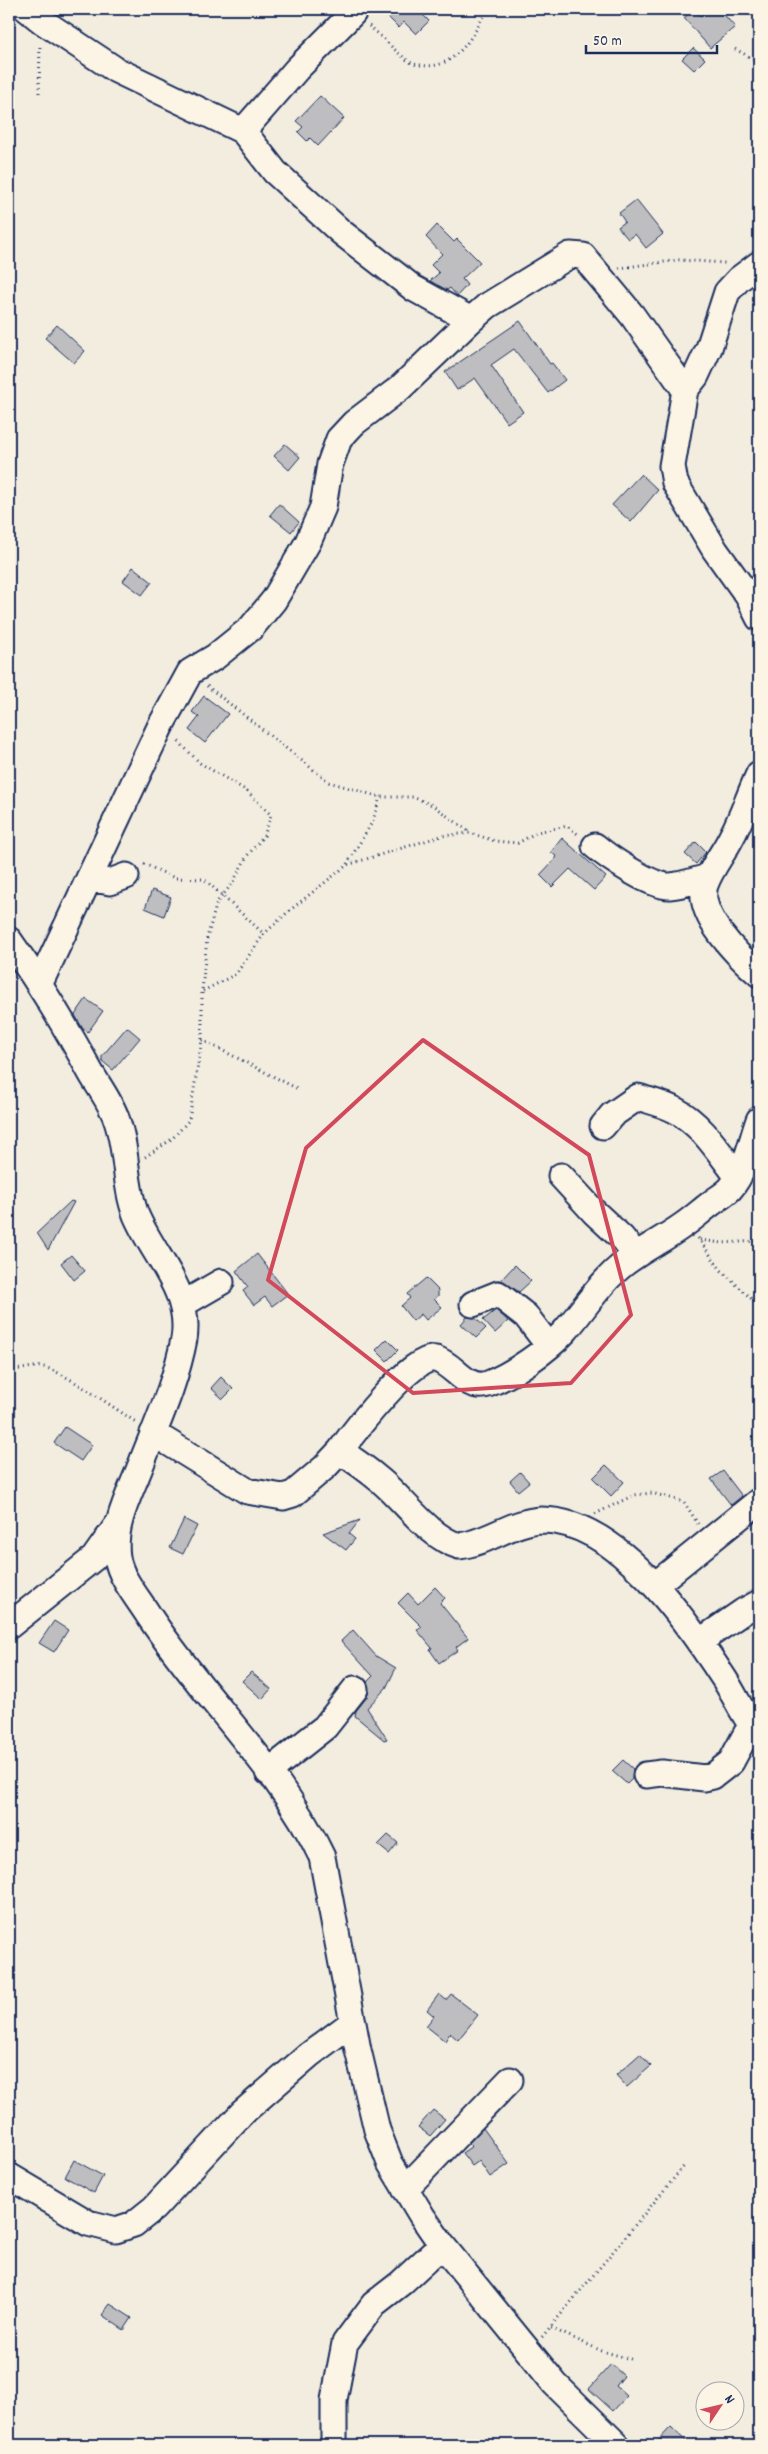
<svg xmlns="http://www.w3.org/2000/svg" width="768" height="2454" font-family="Dekko,sans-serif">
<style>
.building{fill:#bebec0;stroke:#1b2f5e}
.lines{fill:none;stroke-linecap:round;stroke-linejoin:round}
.minor-casing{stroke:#1b2f5e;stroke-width:29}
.path{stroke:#1b2f5e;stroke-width:3;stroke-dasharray:1 4;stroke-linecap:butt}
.minor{stroke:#fcf5e5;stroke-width:25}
.marked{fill:none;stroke:#d1495b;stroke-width:4;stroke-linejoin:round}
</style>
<rect width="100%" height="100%" fill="#f3ede0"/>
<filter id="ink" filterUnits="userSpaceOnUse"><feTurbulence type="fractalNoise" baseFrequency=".02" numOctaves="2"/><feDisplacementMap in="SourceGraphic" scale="10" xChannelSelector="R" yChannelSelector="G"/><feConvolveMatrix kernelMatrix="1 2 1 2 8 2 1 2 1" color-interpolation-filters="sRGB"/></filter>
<g filter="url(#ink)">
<path class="building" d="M 391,9 L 417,9 L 429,21 L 416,34 L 404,22 L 399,28 L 387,16 L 393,11 Z
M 694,9 L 700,16 L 709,9 L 719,9 L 735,27 L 710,48 L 684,18 Z
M 693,48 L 705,59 L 694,70 L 682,59 Z
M 320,96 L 344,118 L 318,146 L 310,138 L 307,141 L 298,132 L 303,127 L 296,121 Z
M 636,200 L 663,234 L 646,248 L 635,234 L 628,239 L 618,227 L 625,222 L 619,213 Z
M 437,225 L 454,242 L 457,239 L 480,262 L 462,279 L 467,285 L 457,296 L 450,288 L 447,290 L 430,281 L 439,273 L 431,265 L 442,254 L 426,237 Z
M 520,321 L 550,364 L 552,363 L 565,380 L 548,393 L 514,349 L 491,365 L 523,412 L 507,423 L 475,378 L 457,390 L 445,372 Z
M 57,325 L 85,351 L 74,363 L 45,338 Z
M 285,444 L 300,457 L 289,470 L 274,456 Z
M 641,474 L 658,490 L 631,522 L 612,505 Z
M 279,504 L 299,522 L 291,532 L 270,515 Z
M 133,567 L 152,582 L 142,595 L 123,581 Z
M 204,696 L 228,714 L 205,743 L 189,730 L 199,717 L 192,712 Z
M 562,838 L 606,877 L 594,890 L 570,869 L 552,887 L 540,875 L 557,857 L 551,852 Z
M 696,842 L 706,852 L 696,864 L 685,854 Z
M 152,890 L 171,897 L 164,916 L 145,908 Z
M 86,999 L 103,1011 L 88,1032 L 83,1029 L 75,1015 Z
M 127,1027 L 140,1038 L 113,1070 L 102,1061 L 102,1056 Z
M 71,1201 L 74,1202 L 48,1250 L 37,1233 Z
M 257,1254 L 288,1294 L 272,1306 L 265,1297 L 254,1305 L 243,1291 L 248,1287 L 236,1271 Z
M 71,1255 L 85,1271 L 74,1280 L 61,1263 Z
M 515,1265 L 531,1281 L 519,1292 L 501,1280 Z
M 426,1278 L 438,1290 L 438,1296 L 434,1299 L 442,1307 L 426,1320 L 421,1314 L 413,1321 L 401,1306 L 410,1298 L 407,1294 Z
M 496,1310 L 508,1321 L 495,1333 L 483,1320 Z
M 467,1317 L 475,1318 L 486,1328 L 476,1338 L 461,1324 Z
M 387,1339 L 398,1350 L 387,1361 L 376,1350 Z
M 221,1377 L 233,1389 L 223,1399 L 211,1388 Z
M 65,1427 L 92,1445 L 81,1461 L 54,1443 Z
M 606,1465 L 624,1482 L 611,1496 L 593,1478 Z
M 723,1471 L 742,1496 L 731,1505 L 711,1479 Z
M 520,1472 L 529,1482 L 518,1491 L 510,1481 Z
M 184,1519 L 197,1526 L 183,1554 L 170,1548 Z
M 360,1520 L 349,1534 L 355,1539 L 346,1550 L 323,1533 Z
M 435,1587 L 445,1598 L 440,1603 L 468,1638 L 456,1647 L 458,1650 L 439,1663 L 430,1650 L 432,1648 L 417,1630 L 422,1627 L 398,1603 L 408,1593 L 418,1604 Z
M 54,1621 L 68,1630 L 54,1652 L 39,1643 Z
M 353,1630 L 376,1656 L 396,1668 L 386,1688 L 367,1708 L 387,1739 L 384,1740 L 355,1716 L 356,1711 L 367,1697 L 369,1691 L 367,1682 L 373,1676 L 341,1641 Z
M 251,1672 L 271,1689 L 262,1699 L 242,1681 Z
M 623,1760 L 633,1769 L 632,1779 L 627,1784 L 612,1771 Z
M 388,1835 L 398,1843 L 389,1854 L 378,1845 Z
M 439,1994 L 446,2000 L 451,1994 L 478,2015 L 458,2040 L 450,2033 L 445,2041 L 426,2026 L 434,2016 L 427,2010 Z
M 640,2054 L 651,2066 L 627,2087 L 616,2075 Z
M 433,2110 L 445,2119 L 430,2136 L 418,2127 Z
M 483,2128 L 509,2164 L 490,2177 L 479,2161 L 472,2166 L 462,2153 L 472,2146 L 469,2143 Z
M 74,2160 L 103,2176 L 94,2193 L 65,2177 Z
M 110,2304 L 132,2318 L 124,2330 L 102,2315 Z
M 611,2364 L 624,2376 L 616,2386 L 627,2396 L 613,2411 L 589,2389 Z
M 671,2427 L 690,2445 L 654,2445 Z"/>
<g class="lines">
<defs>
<path id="minor" d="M 27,9 L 42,21 L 116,70 L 243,131 L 275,172 L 341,232 L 413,288 L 471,320 L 487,306 L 570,255 L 583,256 L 632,315 L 685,390 L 672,466 L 675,483 L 715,550 L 748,596 L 759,618
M 243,131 L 297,69 L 353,13 L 350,9
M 685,390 L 696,376 L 709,348 L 727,292 L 739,279 L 759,264
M 759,774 C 749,795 742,818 731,838 C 723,854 711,868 705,885 C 696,915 739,957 759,974
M 595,846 C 609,858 652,887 670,886 C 683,885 696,880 708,877
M 89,878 L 110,882 L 126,876
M 9,940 C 39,982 66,1027 91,1073 C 99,1087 111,1103 116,1118 C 128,1150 124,1184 136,1215 C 153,1256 192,1291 184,1339 C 176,1382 158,1421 142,1462 C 131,1492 112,1524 117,1557 C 120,1578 138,1598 149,1616 C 203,1698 280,1768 322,1857 L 358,2050 L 377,2130 L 390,2163 L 422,2216 L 442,2245 L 555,2384 L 617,2445
M 40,983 L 160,727 L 190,672 L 215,657 L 251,628 L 274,600 L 308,542 L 323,507 L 330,464 L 339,439 L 354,423 L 400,388 L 471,320
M 603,1126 L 612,1115 L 638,1097 C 650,1101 663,1104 675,1110 C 702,1124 720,1154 738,1177
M 561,1176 L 594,1212 L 622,1238 L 636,1255
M 183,1304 L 221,1282
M 473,1304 L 498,1294 L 526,1316 L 549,1346
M 153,1433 L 247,1491 L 283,1497 L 293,1494 L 325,1467 L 340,1451 C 354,1460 368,1470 381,1481 C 404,1500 430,1538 459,1546 C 488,1543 512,1521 542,1520 C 618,1520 688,1623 725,1680 C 737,1699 745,1719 759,1735
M 340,1451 C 353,1433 413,1353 436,1359 C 455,1365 466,1391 488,1384 C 512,1375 548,1350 565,1331 C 585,1308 601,1281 625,1263 C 643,1249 664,1239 682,1226 C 691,1220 700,1212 709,1205 C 715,1200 724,1195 730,1189 C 746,1171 751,1142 759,1120
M 655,1585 L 759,1501
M 9,1626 L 94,1558 L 118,1524
M 699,1642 L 744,1611 L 759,1603
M 268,1772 L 325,1727 L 355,1689
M 646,1775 L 662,1773 L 704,1778 L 713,1776 L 731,1762 L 751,1725
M 9,2176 L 88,2223 L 116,2230 L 134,2224 L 154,2208 L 242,2113 L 309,2055 L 353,2022
M 405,2189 L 510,2080
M 334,2445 L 334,2400 L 345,2343 L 374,2304 L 401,2283 L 442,2245"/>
</defs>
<use href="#minor" class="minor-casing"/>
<path class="path" d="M 369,26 C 383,37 395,52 410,62 C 413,64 417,65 421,65 C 454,72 475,34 487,9
M 735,49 L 759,62
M 39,93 L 40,44
M 619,268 L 679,260 L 725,263
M 207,686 L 329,782 L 380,797 L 413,797 L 432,805 L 470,832
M 144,864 L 175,878 L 204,879 L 264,934
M 347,864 L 373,821 L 380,797
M 203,991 L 236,974 L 264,934 L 289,911 L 347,865 L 441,836 L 470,833 L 495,841 L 518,843 L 537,832 L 567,826 L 579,835
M 202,1040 L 300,1090
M 145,1157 L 172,1139 L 189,1120 L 202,1040 L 202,991 L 207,938 L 217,902 L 232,884 L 247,856 L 264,836 L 271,815 L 247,791 L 200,763 L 177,740
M 698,1238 L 721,1270 L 757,1304
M 700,1240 L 722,1243 L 759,1241
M 9,1368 C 21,1372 31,1365 43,1367 C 60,1369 118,1411 136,1422
M 595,1514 L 634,1495 L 652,1493 L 684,1502 L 698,1524
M 551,2328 L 602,2351 L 634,2360
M 542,2337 L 685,2165"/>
<use href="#minor" class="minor"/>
</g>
</g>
<path class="marked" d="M 423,1040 L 589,1155 L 631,1315 L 571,1383 L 413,1393 L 268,1280 L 306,1148 Z"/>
<rect width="768" height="2454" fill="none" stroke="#fcf5e5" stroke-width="30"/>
<rect x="15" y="15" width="738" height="2424" fill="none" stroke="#1b2f5e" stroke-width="2" filter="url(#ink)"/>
<g transform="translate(720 2406) rotate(55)"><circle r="24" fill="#fcf5e5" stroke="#a2a6af"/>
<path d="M0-4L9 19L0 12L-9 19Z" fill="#d1495b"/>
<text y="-8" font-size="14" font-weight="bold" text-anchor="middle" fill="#1b2f5e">N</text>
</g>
<path d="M586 45v8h131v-8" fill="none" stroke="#1b2f5e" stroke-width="2.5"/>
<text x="593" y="45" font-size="15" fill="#1b2f5e" stroke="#fcf5e5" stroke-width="4" paint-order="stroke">50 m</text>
</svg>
